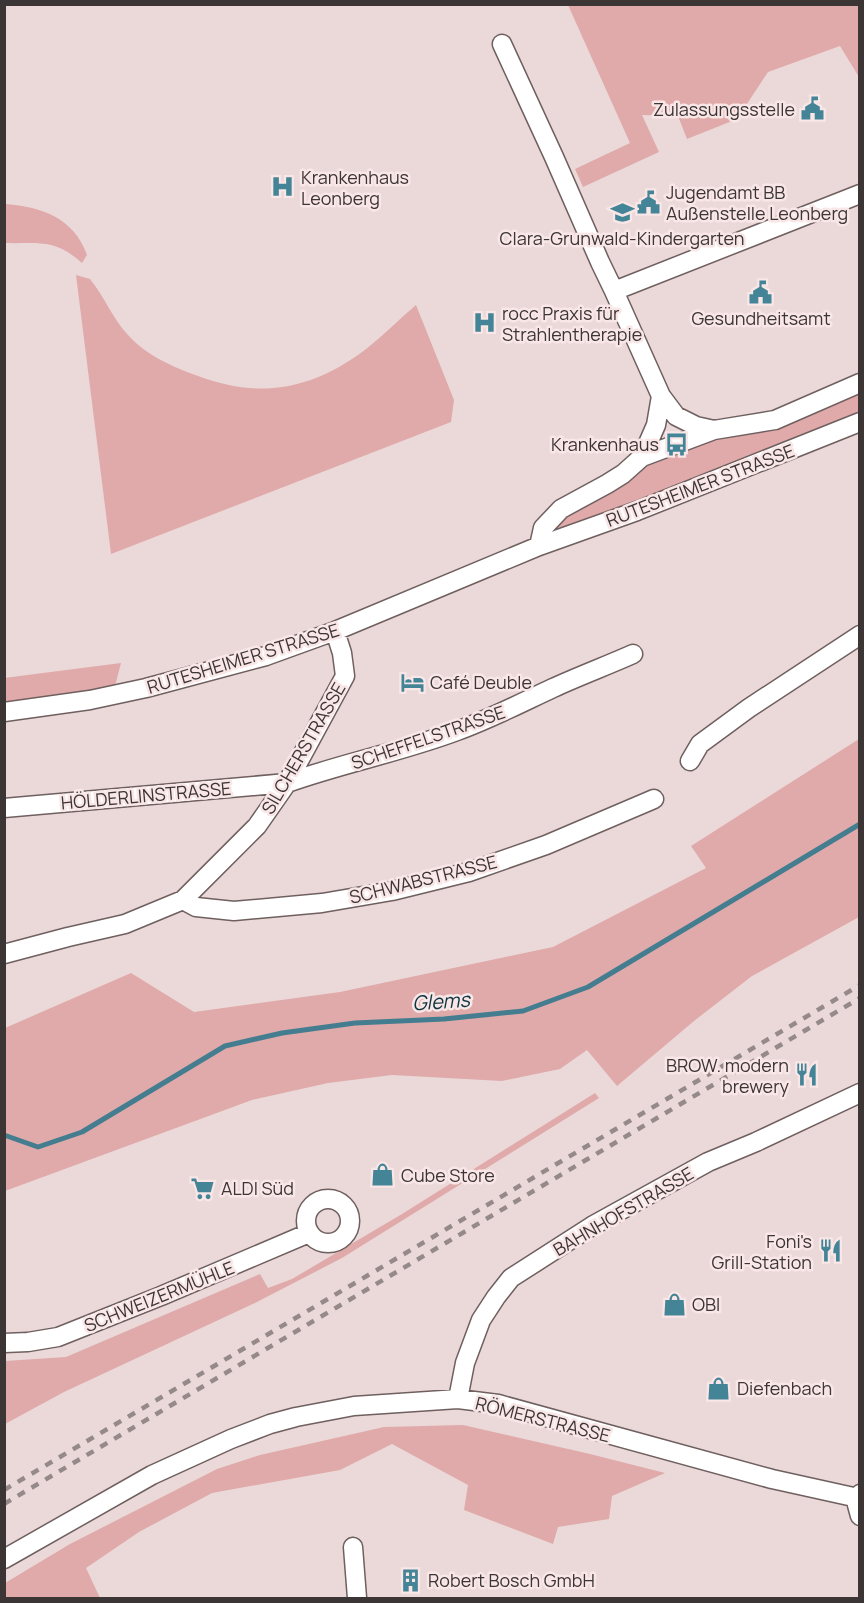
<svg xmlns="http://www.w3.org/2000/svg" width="864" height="1603" font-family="Manrope,sans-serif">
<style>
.green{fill:#dfaaa9}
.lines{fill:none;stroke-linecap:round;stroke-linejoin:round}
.stream{stroke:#447d8f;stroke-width:5}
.minor-casing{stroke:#6f5f5f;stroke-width:21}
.minor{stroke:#fff;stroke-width:18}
.rail{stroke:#958989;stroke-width:4.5;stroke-dasharray:8 8;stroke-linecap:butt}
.labels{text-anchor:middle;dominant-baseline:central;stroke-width:5;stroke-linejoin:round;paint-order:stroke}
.poi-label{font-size:18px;fill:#3c3535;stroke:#f9e6e6;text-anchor:start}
.street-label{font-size:18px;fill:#3c3535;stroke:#f9e6e6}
.water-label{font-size:20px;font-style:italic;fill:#0d3641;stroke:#f9e6e6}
</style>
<rect width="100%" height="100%" fill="#ebd9d9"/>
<path class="green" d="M 568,5 L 859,5 L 859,77 L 840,46 L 768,72 L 737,119 L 687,139 L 678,116 L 642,115 L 659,152 L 583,187 L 575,169 L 630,143 Z
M 4,199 L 6,204 C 42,207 74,218 87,255 L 82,263 C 54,238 39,244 5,243 Z
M 76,275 L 90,279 C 104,296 113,319 128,335 C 147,356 173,367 198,376 C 257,398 306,391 358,355 C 378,341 397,321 416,305 L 454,400 L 451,422 L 111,554 Z
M 859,383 L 859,422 L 539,546 L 543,528 L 642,457 L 775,420 Z
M 121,663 L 115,686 L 5,703 L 4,678 Z
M 859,739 L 859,917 L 752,976 L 694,1021 L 617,1086 L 587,1050 L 560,1069 L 502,1081 L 392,1075 L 328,1083 L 252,1100 L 5,1191 L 5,1028 L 131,973 L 194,1012 L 340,992 L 553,947 L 706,868 L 691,846 Z
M 595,1093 L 599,1098 L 342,1258 L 257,1302 L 64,1392 L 5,1424 L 5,1361 L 66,1357 L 260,1274 L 268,1288 L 292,1279 L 402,1214 Z
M 463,1425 L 590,1454 L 665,1473 L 612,1496 L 609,1519 L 558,1527 L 553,1544 L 464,1510 L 468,1485 L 392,1444 L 340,1470 L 212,1493 L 139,1532 L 86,1568 L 100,1598 L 5,1598 L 5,1583 L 70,1544 L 217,1469 L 260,1455 L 384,1427 Z"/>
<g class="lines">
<path class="stream" d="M 4,1135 L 38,1147 L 82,1132 L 225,1046 L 282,1033 L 355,1023 L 444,1019 L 523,1011 L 588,987 L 860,824"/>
<defs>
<path id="minor" d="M 502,44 L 554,157 L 600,262 L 614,291 L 661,396 L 676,416 L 696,426 L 714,430
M 614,291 L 860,194
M 642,457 L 656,425 L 661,396
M 539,546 L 543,528 L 561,509 L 607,484 L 623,474 L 642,457 L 714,430 L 775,420 L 860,383
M 4,712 L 90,700 L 146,688 L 266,656 L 335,631 L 539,546 L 637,511 L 860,422
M 690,761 L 700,744 L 749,708 L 860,635
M 4,808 L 287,783 C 343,763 401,752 457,731 C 490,719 521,703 553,688 C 579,676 606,666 633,654
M 183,900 L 196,907 L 234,911 L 322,903 L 392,891 L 469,872 L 546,845 L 654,799
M 4,954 L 68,937 L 125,924 L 183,900 L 257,826 L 287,783 L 345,676 L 342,653 L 335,631
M306 1221a22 22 0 1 1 44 0a22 22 0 1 1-44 0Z
M 4,1343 L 28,1342 L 58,1337 L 161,1296 L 309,1233
M 458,1399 L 465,1363 L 481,1320 L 496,1297 L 511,1278 L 592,1226 L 708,1162 L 756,1142 L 860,1093
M 860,1494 L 857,1505 L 860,1516
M 353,1547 L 357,1598
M 4,1559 L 152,1475 L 231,1439 L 270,1424 L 296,1417 L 354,1406 L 458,1399 L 498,1404 L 772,1479 L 858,1498"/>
</defs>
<use href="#minor" class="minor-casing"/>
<use href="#minor" class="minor"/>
<path class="rail" d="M 4,1490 L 860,985
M 4,1504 L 860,998"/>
</g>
<defs>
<symbol id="civic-bare" viewBox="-9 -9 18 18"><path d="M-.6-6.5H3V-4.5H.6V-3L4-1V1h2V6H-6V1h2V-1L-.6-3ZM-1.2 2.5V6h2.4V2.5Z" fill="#448497" stroke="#f9e6e6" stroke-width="2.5" paint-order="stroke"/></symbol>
<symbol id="hospital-bare" viewBox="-9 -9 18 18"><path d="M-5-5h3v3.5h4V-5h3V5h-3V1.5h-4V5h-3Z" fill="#448497" stroke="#f9e6e6" stroke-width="2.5" paint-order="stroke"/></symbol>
<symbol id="school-bare" viewBox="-9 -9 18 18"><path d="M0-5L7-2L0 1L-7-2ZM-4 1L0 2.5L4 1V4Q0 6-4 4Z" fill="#448497" stroke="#f9e6e6" stroke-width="2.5" paint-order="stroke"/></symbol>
<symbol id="bus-bare" viewBox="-9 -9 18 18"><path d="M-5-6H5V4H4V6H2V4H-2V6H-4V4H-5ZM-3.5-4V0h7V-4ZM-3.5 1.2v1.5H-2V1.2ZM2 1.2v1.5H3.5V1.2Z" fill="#448497" stroke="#f9e6e6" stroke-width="2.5" paint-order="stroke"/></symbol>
<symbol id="hotel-bare" viewBox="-9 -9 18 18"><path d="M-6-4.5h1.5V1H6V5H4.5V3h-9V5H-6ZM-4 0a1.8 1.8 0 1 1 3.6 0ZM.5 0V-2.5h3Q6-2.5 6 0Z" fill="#448497" stroke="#f9e6e6" stroke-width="2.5" paint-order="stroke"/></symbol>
<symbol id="restaurant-bare" viewBox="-9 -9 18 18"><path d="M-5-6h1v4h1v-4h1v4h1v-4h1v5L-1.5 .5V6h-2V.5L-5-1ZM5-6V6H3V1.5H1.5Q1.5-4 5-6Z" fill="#448497" stroke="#f9e6e6" stroke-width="2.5" paint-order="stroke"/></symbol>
<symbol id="shop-bare" viewBox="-9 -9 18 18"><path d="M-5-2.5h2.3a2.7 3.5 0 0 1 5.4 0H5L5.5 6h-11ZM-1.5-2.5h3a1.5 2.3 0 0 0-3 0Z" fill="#448497" stroke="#f9e6e6" stroke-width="2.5" paint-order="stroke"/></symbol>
<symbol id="supermarket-bare" viewBox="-9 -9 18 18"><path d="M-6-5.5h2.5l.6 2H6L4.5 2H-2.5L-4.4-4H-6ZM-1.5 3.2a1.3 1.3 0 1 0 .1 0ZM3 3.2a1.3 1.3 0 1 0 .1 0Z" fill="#448497" stroke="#f9e6e6" stroke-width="2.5" paint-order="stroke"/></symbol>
<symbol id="building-bare" viewBox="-9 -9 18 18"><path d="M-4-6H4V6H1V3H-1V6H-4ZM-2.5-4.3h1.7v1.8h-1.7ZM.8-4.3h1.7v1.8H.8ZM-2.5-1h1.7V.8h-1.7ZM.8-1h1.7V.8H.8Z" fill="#448497" stroke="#f9e6e6" stroke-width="2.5" paint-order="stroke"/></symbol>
</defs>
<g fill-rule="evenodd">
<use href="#civic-bare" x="796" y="92" width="33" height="33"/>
<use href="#hospital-bare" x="266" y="170" width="33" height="33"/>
<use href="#civic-bare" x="632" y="186" width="33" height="33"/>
<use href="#school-bare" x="606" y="196" width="33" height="33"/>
<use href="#civic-bare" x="744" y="276" width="33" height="33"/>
<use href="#hospital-bare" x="468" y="306" width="33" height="33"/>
<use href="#bus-bare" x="660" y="428" width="33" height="33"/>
<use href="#hotel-bare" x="396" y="666" width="33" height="33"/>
<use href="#restaurant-bare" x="790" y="1058" width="33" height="33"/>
<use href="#shop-bare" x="366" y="1158" width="33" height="33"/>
<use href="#supermarket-bare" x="186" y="1172" width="33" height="33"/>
<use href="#restaurant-bare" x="814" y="1234" width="33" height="33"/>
<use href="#shop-bare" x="658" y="1288" width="33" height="33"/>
<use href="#shop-bare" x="702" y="1372" width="33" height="33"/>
<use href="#building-bare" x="394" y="1564" width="33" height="33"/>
</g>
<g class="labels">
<g class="poi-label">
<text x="795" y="109" text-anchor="end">Zulassungsstelle</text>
<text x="301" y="177">Krankenhaus<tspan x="301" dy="21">Leonberg</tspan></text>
<text x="666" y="192">Jugendamt BB<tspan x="666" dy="21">Außenstelle Leonberg</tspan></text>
<text x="622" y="238" text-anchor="middle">Clara-Grunwald-Kindergarten</text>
<text x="502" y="313">rocc Praxis für<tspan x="502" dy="21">Strahlentherapie</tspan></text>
<text x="761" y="318" text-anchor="middle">Gesundheitsamt</text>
<text x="659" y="444" text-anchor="end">Krankenhaus</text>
<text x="430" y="682">Café Deuble</text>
<text x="789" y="1065" text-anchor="end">BROW. modern<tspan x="789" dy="21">brewery</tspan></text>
<text x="401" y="1175">Cube Store</text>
<text x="221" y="1188">ALDI Süd</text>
<text x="812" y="1241" text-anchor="end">Foni's<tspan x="812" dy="21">Grill-Station</tspan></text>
<text x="692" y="1304">OBI</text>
<text x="737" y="1388">Diefenbach</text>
<text x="428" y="1580">Robert Bosch GmbH</text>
</g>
<g class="street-label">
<text transform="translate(700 485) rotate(-21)">RUTESHEIMER STRASSE</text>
<text transform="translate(243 658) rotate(-17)">RUTESHEIMER STRASSE</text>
<text transform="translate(428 737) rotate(-19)">SCHEFFELSTRASSE</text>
<text transform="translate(303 748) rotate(-60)">SILCHERSTRASSE</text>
<text transform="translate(146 795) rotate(-5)">HÖLDERLINSTRASSE</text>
<text transform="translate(423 879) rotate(-14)">SCHWABSTRASSE</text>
<text transform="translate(623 1211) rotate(-30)">BAHNHOFSTRASSE</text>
<text transform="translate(159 1296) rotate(-22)">SCHWEIZERMÜHLE</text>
<text transform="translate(543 1419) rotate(14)">RÖMERSTRASSE</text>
</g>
<g class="water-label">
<text transform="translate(441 1001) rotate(-4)">Glems</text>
</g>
</g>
<rect width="864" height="1603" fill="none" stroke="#3c3535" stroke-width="12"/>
</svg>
